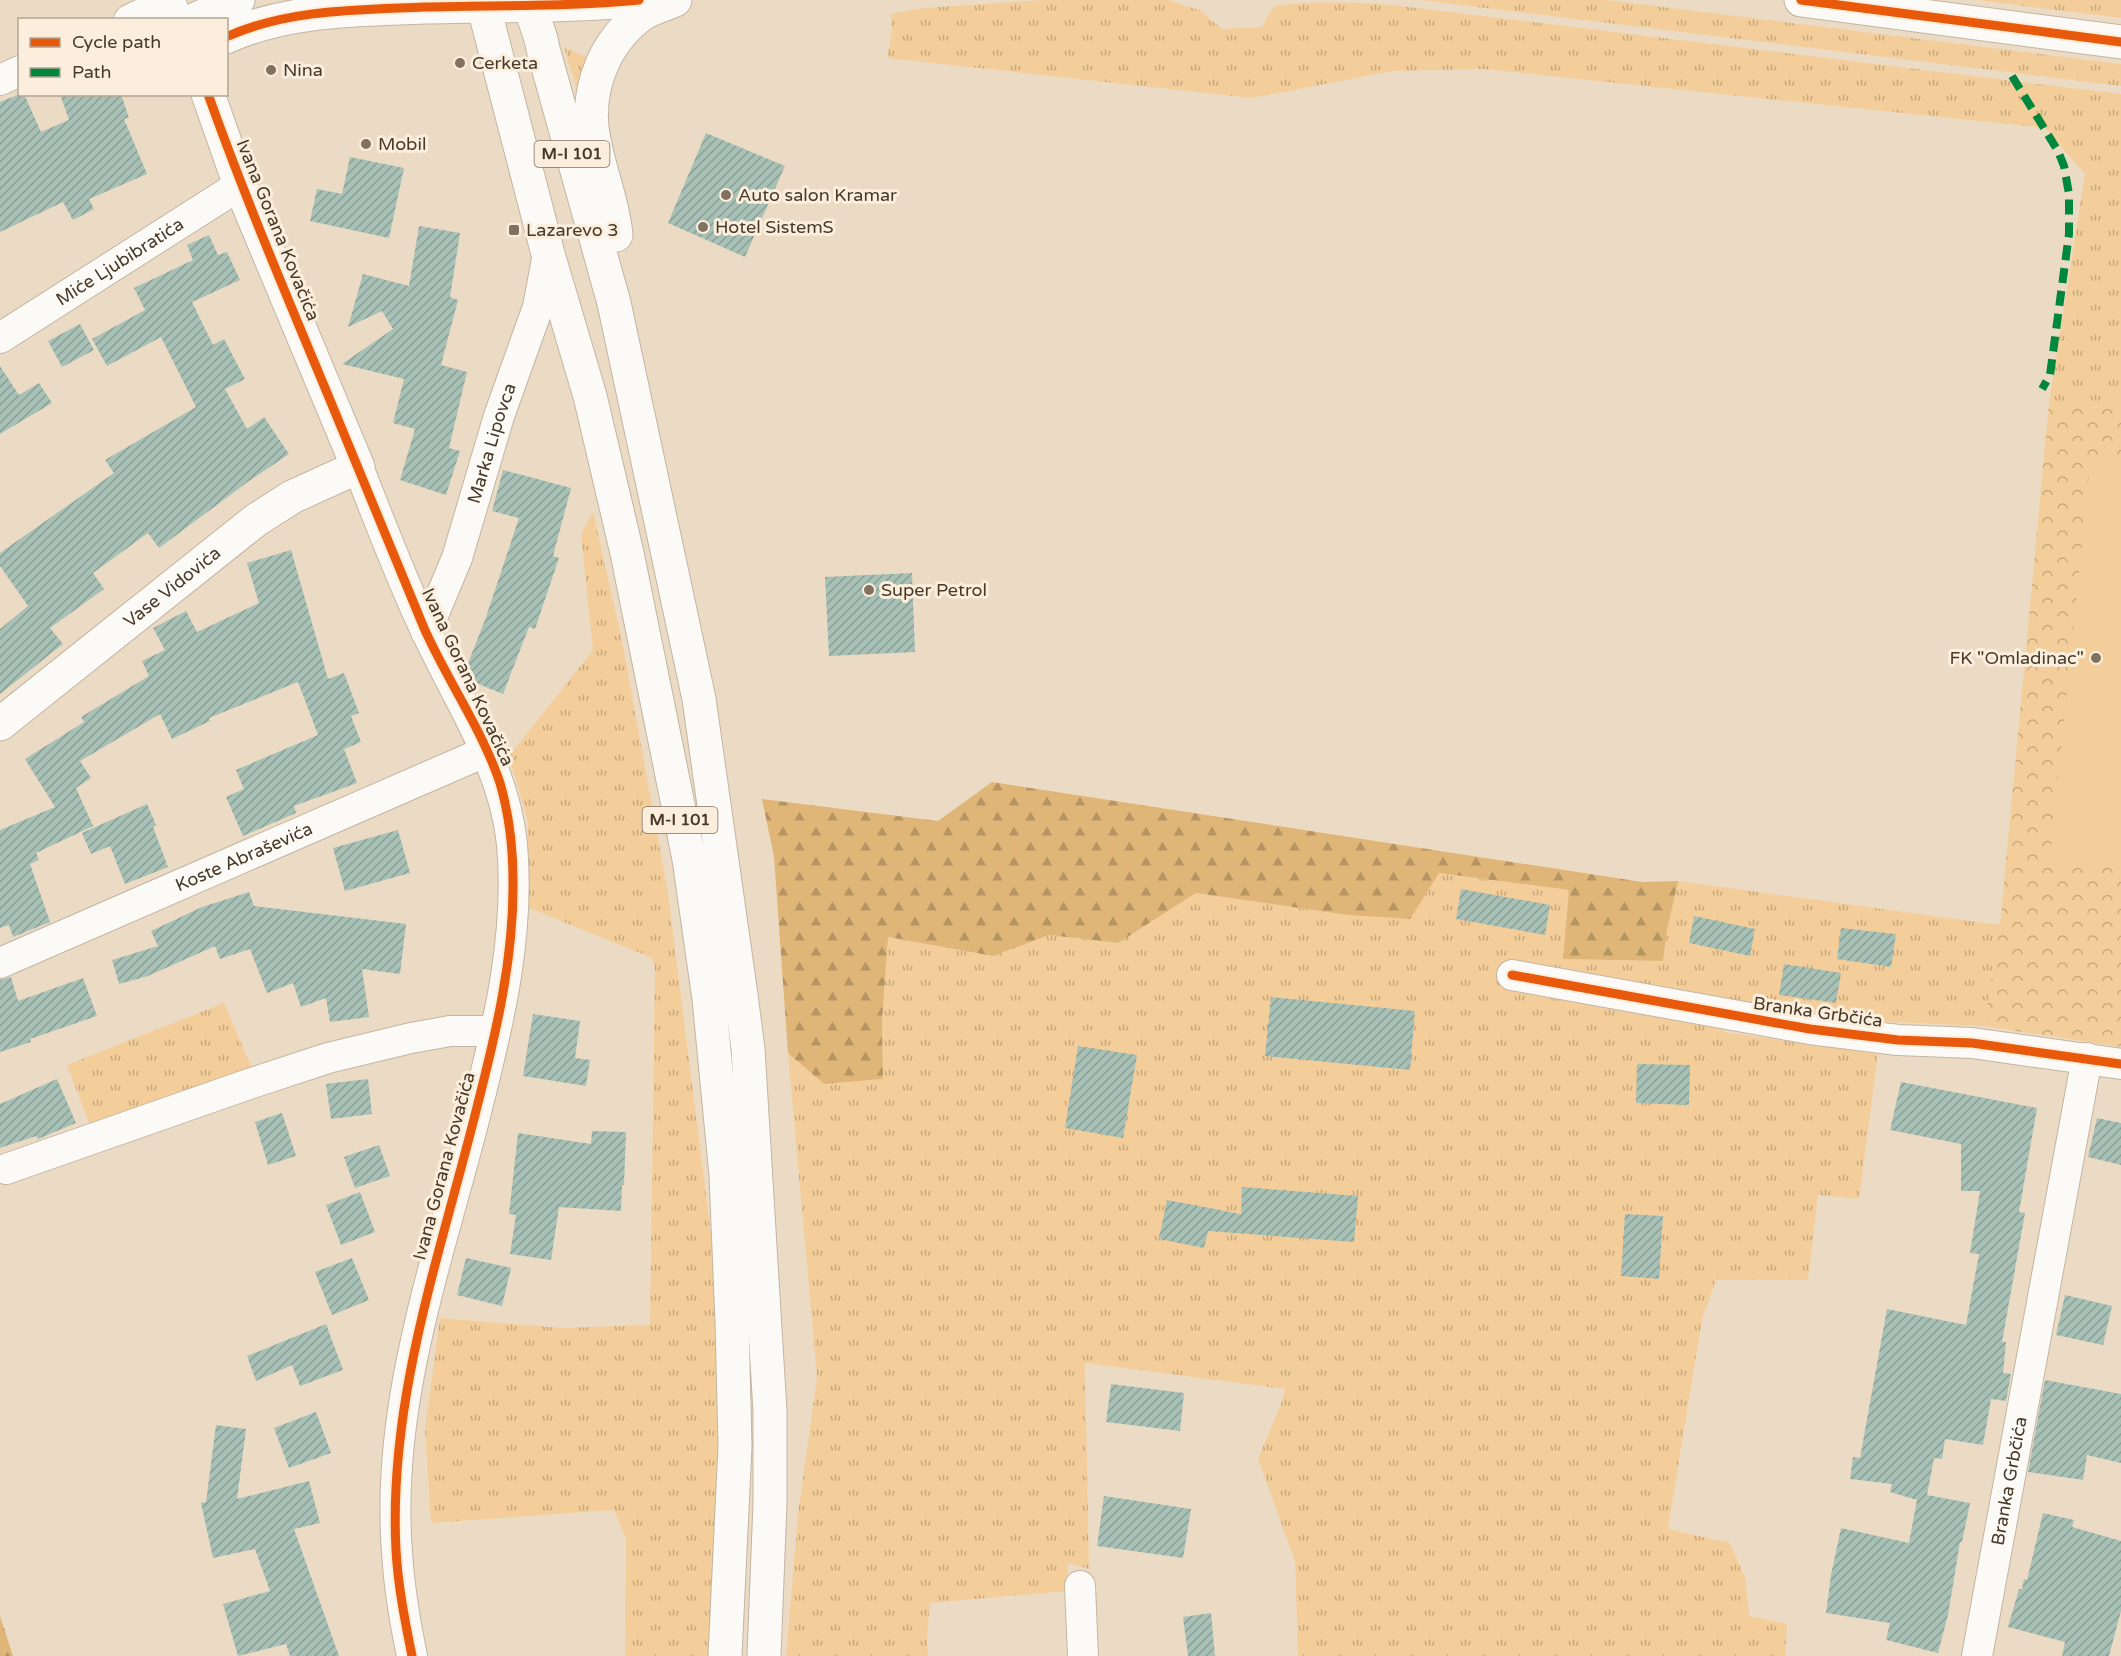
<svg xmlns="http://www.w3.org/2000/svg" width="2121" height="1656" font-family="'Varela Round',sans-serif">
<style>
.grass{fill:url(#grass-tufts)}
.forest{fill:url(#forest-firs)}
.park{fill:url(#park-crowns)}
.pitch{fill:#f4ce9a}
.building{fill:url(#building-hatch)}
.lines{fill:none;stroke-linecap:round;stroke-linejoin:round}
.minor-casing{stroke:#c3b5a3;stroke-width:32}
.tertiary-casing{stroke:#c3b5a3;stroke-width:35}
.primary-casing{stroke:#c3b5a3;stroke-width:35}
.minor{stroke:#fcfaf6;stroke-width:30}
.tertiary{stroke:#fcfaf6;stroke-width:33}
.primary{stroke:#fcfaf6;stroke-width:33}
.quiet{stroke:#00873e;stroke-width:8;stroke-dasharray:15 8;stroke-linecap:butt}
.cycleway-casing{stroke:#fbeedd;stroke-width:13}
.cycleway{stroke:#e8590c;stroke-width:9}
.poi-dot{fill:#81725f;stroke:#fbeedd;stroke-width:2}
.labels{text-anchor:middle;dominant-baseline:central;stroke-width:6;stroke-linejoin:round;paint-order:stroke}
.shield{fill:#fbeedd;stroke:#7d705f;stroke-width:1.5}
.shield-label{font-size:16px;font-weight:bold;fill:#473a29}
.poi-label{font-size:18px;fill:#473a29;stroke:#fbeedd;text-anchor:start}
.street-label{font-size:18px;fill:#473a29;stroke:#fbeedd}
</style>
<defs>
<pattern id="grass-tufts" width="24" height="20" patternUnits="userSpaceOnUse" patternTransform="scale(1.5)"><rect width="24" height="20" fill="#f4ce9a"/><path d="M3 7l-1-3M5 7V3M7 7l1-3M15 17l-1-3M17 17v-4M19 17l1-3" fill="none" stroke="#c7a87e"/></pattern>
<pattern id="forest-firs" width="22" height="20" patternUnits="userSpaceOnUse" patternTransform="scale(1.5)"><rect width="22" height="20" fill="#e0b678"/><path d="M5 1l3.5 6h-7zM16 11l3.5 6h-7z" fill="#b79562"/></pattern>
<pattern id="park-crowns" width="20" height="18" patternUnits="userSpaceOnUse" patternTransform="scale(1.5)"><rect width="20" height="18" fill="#f4ce9a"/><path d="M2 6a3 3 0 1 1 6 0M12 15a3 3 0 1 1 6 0" fill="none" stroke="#c7a87e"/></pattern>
<pattern id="building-hatch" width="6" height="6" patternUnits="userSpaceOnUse" patternTransform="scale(1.5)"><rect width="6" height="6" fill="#a8c1b6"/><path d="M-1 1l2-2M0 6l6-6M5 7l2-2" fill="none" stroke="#8b9e94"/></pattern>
</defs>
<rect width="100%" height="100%" fill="#ecdbc4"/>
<path class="grass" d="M 1043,0 L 1169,0 L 1201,11 L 1222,29 L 1262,27 C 1266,20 1269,12 1275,7 C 1294,0 1366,3 1392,5 L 2121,94 L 2121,410 L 2049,403 L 2085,174 L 2045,128 L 1483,69 L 1393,71 L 1252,98 L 887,58 L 892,32 L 891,19 L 892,14 L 924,8 Z
M 1421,0 L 1607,0 L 2121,64 L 2121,86 Z
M 1977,0 L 2121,0 L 2121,18 Z
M 564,47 L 594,60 L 578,93 Z
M 593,512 L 622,641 L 668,893 L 718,1290 L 720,1325 L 716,1533 L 708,1656 L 625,1656 L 626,1539 L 614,1510 L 431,1523 L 425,1430 L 440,1318 L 562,1328 L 650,1325 L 655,968 L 652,958 L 527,907 L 528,822 L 509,756 L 593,650 L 581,534 Z
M 1439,873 L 1569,890 L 1564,959 L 1663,961 L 1667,931 L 1678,881 L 2000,925 L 1984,1026 L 1892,1022 L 1733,1005 L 1724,1032 L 1878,1054 L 1859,1199 L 1818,1195 L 1808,1280 L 1716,1280 L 1702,1319 L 1668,1529 L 1730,1543 L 1745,1578 L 1749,1616 L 1787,1624 L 1785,1656 L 1298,1656 L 1295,1561 L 1258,1459 L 1281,1404 L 1285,1389 L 1085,1363 L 1089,1569 L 1068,1563 L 1068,1591 L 930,1603 L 927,1636 L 928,1656 L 786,1656 L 798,1514 L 817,1377 L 788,1053 L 824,1084 L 883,1079 L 882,1021 L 888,937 L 993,956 L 1049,935 L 1118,943 L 1196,893 L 1348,915 Z
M 224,1003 L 253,1071 L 92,1131 L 67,1065 Z"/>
<path class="forest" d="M 992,782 L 1642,882 L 1678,881 L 1667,931 L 1663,961 L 1563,959 L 1569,890 L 1439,873 L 1410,919 L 1348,915 L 1196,893 L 1118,943 L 1049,935 L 993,956 L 888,937 L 882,1021 L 883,1079 L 824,1084 L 788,1053 L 774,857 L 762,799 L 938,821 Z
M 0,1616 L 13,1656 L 0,1656 Z"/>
<path class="park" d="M 2049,403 L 2121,410 L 2121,1047 L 1984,1026 L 2000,925 Z"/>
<path class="pitch" d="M 2091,455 L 2121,458 L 2121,866 L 2050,858 Z"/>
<path class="building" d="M 20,94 L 24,94 L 41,132 L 69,120 L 60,94 L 121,94 L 129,118 L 124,119 L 147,174 L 89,199 L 94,209 L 73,220 L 63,202 L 0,232 L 0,102 Z
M 706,133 L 785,166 L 745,257 L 668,223 Z
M 350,157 L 404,168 L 389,238 L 310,221 L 317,189 L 342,194 Z
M 419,226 L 460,233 L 450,297 L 458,300 L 441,365 L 467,372 L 449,448 L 460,451 L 446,495 L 400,480 L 415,429 L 393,423 L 404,379 L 342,364 L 393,329 L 382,311 L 348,327 L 363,274 L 409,286 Z
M 209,235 L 218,255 L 227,252 L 240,280 L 192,302 L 213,345 L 224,339 L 245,379 L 225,389 L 247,429 L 264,417 L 289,454 L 249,481 L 159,548 L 148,533 L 93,573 L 104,589 L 50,628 L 63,644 L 0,694 L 0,629 L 28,606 L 0,566 L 0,553 L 114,473 L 105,460 L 196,407 L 161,337 L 107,366 L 92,339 L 145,310 L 134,288 L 193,260 L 187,245 Z
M 80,324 L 94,350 L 62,367 L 48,341 Z
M 0,366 L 19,395 L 39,383 L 52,403 L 0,434 Z
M 503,470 L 571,488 L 553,556 L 559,558 L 535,629 L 529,627 L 503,694 L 471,681 L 465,671 L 485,620 L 519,518 L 492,511 Z
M 291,550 L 328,679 L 344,673 L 359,713 L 351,716 L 361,742 L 344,749 L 357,783 L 294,806 L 296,813 L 243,836 L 226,797 L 244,789 L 236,770 L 318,735 L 298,682 L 209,718 L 210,721 L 172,739 L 160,714 L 80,761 L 91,778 L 76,788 L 93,826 L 36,853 L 39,860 L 30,864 L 50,922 L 13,937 L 9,925 L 0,928 L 0,830 L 55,807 L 25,759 L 84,722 L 81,717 L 149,676 L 142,661 L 165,650 L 153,628 L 186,611 L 197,632 L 259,603 L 247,563 Z
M 912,573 L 915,652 L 829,656 L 825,577 Z
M 147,804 L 156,825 L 153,827 L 168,867 L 125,884 L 110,846 L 91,854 L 82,833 Z
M 398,830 L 410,873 L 345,891 L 333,848 Z
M 1461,889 L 1550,905 L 1545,935 L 1456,919 Z
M 249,892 L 254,906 L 406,924 L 400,974 L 362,969 L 369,1017 L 330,1022 L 326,998 L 301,1007 L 293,983 L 267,993 L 250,949 L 220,959 L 215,946 L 148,976 L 119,984 L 112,960 L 158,946 L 151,931 L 202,907 Z
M 1694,916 L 1755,929 L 1750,956 L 1689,943 Z
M 1841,928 L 1896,934 L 1891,967 L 1837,959 Z
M 1784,964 L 1841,973 L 1836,1003 L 1779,995 Z
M 11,977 L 18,1001 L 83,978 L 97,1016 L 30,1039 L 31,1042 L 0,1052 L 0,980 Z
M 1271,997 L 1415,1011 L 1410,1070 L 1265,1056 Z
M 533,1014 L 580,1021 L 575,1058 L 590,1060 L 586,1086 L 523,1076 Z
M 1078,1046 L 1137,1055 L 1123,1138 L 1065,1128 Z
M 1637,1064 L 1690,1065 L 1689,1105 L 1636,1103 Z
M 57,1079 L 76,1123 L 38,1139 L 36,1136 L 0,1148 L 0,1104 Z
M 368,1079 L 372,1114 L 331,1119 L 326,1084 Z
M 1901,1082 L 2037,1108 L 2019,1212 L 2025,1213 L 2002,1342 L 2006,1342 L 2003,1373 L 2011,1374 L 2006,1401 L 1991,1399 L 1983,1445 L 1945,1439 L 1942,1459 L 1934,1458 L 1927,1495 L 1970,1503 L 1962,1542 L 1960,1542 L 1948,1615 L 1938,1653 L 1886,1640 L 1890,1623 L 1826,1613 L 1831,1575 L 1841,1528 L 1909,1543 L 1917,1500 L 1890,1492 L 1892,1484 L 1850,1479 L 1853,1457 L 1860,1458 L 1887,1309 L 1966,1325 L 1979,1254 L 1970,1253 L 1980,1191 L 1961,1191 L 1961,1144 L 1890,1130 Z
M 282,1113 L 296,1156 L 268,1165 L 255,1122 Z
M 2097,1118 L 2121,1123 L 2121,1165 L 2088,1157 Z
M 592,1131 L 626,1132 L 624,1185 L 622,1185 L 621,1211 L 559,1207 L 551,1260 L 510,1254 L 516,1215 L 509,1214 L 518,1133 L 591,1144 Z
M 379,1145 L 390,1176 L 355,1188 L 344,1157 Z
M 1242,1187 L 1358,1196 L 1354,1242 L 1208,1231 L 1204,1248 L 1159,1239 L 1167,1200 L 1241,1214 Z
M 360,1192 L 375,1232 L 341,1245 L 326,1205 Z
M 1625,1214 L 1663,1216 L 1659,1279 L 1621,1276 Z
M 352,1258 L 369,1300 L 332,1315 L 315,1272 Z
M 466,1258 L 511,1268 L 502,1306 L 457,1295 Z
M 2065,1295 L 2112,1306 L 2103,1345 L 2056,1335 Z
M 326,1324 L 343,1370 L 300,1386 L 292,1365 L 256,1381 L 247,1356 Z
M 2045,1380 L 2121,1394 L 2121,1463 L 2087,1455 L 2083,1480 L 2028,1472 Z
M 1111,1384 L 1184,1393 L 1180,1431 L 1106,1422 Z
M 316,1412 L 331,1453 L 289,1468 L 274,1428 Z
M 216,1425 L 246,1429 L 237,1499 L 309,1481 L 320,1523 L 294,1529 L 339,1656 L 290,1656 L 286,1644 L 238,1656 L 223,1604 L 270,1591 L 255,1549 L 213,1558 L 201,1503 L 206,1502 Z
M 1104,1496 L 1191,1509 L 1183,1558 L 1097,1546 Z
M 2043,1513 L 2074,1520 L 2072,1527 L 2121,1541 L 2121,1611 L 2109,1656 L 2062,1656 L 2065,1642 L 2008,1627 L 2019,1589 L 2022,1589 L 2024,1579 L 2027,1580 Z
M 1211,1613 L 1215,1656 L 1188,1656 L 1183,1617 Z"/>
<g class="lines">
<defs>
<g id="minor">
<path d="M 129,20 L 169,1"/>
<path d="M 0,80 L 20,71"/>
<path id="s1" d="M 0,338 L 240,185"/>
<path d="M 358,467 C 380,522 401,579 427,633 C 459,702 504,766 512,844 C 520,934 499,1022 477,1108 C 441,1252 385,1400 397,1552 C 399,1587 405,1622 412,1656"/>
<path id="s2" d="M 426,632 L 457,558 L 499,416 L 538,307 L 548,254"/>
<path id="s3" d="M 0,963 L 487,751"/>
<path d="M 1512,975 L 1810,1029 L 1898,1040 L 1972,1043 L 2121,1064"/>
<path d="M 6,1169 L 249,1084 L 328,1058 L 411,1038 L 450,1031 L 495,1031"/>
<path d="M 1080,1586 L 1083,1656"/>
<path id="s4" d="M 1977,1656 L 2087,1058"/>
</g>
<g id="tertiary">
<path d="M 168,0 L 176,20"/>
<path d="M 1801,0 L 2121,42"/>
<path d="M 194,20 L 238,0"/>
<path d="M 226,37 C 288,9 357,10 424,7 C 496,5 568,7 639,0"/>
<path id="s5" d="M 0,724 L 256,520 L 292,497 L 358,467 L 240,185 L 208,94"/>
</g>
<path id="primary" d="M 482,0 L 548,254 L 590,396 L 627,553 L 689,859 L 709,999 L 726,1175 L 732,1322 L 735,1446 L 725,1656
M 528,0 L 541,39 L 543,49 L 614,303 L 699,699 L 741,995 L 748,1049 L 770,1411 L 770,1503 L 764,1656
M 616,235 C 613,199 596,164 592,127 C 588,84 606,41 641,15 C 651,8 664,5 675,0"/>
</defs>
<use href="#minor" class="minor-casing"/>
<use href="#tertiary" class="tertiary-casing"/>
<use href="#primary" class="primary-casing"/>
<use href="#minor" class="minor"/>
<use href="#tertiary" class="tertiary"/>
<use href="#primary" class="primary"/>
<path class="quiet" d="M 2012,76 L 2058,151 L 2064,166 L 2069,194 L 2069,234 L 2050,375 L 2042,389"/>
<defs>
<path id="cycleway" d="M 1801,0 L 2121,42
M 226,37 C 288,9 357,10 424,7 C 496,5 568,7 639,0
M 208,94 C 245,198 288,299 330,400 C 361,476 392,552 424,628 C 447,680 482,729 500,783 C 509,814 513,848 513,881 C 514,958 496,1033 477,1107 C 441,1252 388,1398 396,1550 C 398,1586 405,1621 412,1656
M 1512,975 L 1810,1029 L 1898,1040 L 1972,1043 L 2121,1064"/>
</defs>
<use href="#cycleway" class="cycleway-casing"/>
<use href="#cycleway" class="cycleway"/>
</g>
<g class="poi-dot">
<circle cx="460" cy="63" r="6"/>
<circle cx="271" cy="70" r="6"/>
<circle cx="366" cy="144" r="6"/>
<circle cx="726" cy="195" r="6"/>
<circle cx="703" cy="227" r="6"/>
<rect x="508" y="224" width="12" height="12" rx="3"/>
<circle cx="869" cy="590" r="6"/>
<circle cx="2096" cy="658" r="6"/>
</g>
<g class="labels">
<g class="shield">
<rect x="534.5" y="141" width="75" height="26" rx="4.5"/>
<rect x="642.5" y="807" width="75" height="26" rx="4.5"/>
</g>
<g class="shield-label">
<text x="572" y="154">M-I 101</text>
<text x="680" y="820">M-I 101</text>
</g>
<g class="poi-label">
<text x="472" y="63">Cerketa</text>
<text x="283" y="70">Nina</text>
<text x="378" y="144">Mobil</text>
<text x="738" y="195">Auto salon Kramar</text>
<text x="715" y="227">Hotel SistemS</text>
<text x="526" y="230">Lazarevo 3</text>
<text x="881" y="590">Super Petrol</text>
<text x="2084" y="658" text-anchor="end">FK "Omladinac"</text>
</g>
<g class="street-label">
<text transform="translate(278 230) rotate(68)">Ivana Gorana Kovačića</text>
<text stroke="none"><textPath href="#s1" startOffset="142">Miće Ljubibratića</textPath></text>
<text stroke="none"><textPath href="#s2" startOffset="200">Marka Lipovca</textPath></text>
<text stroke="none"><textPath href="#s5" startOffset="220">Vase Vidovića</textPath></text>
<text transform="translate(468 677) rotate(65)">Ivana Gorana Kovačića</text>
<text stroke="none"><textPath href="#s3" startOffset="266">Koste Abraševića</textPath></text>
<text transform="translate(1818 1012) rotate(8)">Branka Grbčića</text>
<text transform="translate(444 1166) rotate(-75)">Ivana Gorana Kovačića</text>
<text stroke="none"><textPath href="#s4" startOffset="178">Branka Grbčića</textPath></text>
</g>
</g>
<rect x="18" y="18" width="210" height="78" fill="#fbeedd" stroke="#b3a695" stroke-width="1.5"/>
<rect x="30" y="38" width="30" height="9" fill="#e8590c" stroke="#b3a695" stroke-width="1.5"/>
<text x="72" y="48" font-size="18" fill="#473a29">Cycle path</text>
<rect x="30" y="68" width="30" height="9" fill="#00873e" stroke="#b3a695" stroke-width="1.5"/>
<text x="72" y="78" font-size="18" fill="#473a29">Path</text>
</svg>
